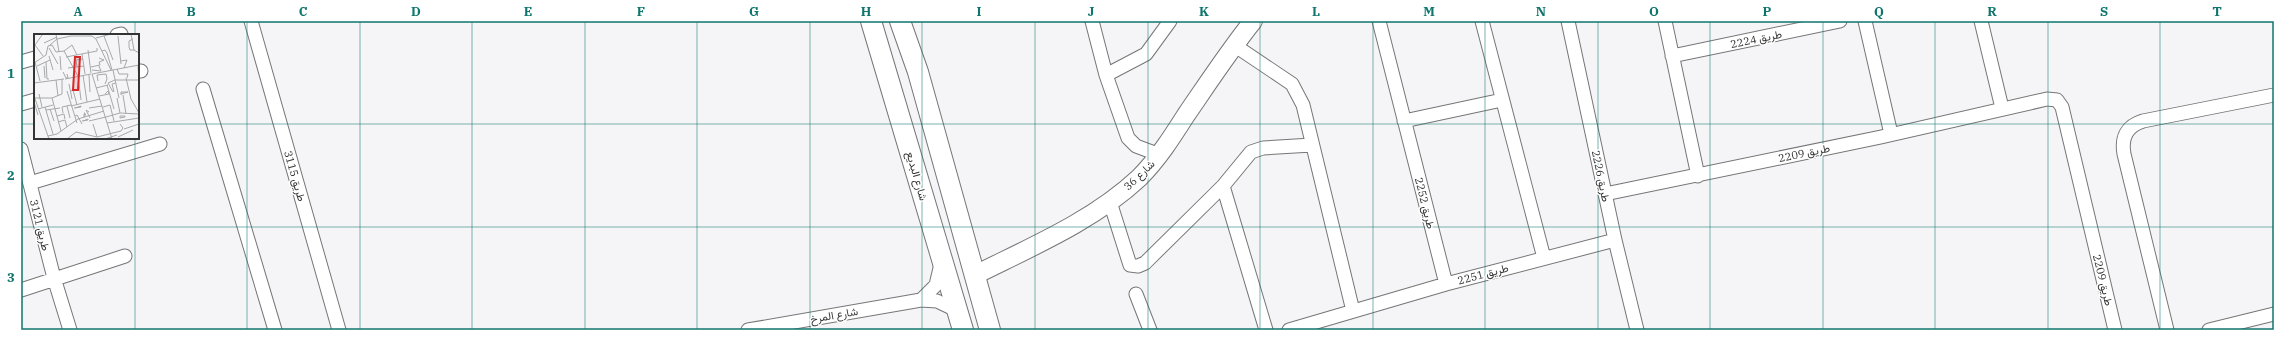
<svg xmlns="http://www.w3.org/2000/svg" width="2295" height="351" font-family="'IBM Plex Serif',Vazirmatn,serif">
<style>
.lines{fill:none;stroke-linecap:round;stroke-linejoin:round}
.street-casing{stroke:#767678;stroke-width:15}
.secondary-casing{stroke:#767678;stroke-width:20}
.primary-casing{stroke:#767678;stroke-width:22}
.street{stroke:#fff;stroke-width:13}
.secondary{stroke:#fff;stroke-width:18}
.primary{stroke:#fff;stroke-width:20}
.grid{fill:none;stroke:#0f766e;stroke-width:1;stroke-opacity:0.55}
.labels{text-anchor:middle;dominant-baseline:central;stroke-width:3;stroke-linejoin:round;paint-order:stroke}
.street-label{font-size:11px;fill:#333434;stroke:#fff}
.inset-road{fill:none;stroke:#a7a8a9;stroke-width:1}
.view{fill:#d62828;fill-opacity:0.15;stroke:#d62828;stroke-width:2}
.inset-edge{fill:none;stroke:#333434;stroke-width:2}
.neatline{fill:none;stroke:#0f766e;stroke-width:1.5}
.grid-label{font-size:13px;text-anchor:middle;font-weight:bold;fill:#0f766e}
</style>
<rect width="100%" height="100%" fill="#f5f5f7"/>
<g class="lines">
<defs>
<path id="street" d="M 251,21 L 339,330
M 1092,21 L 1106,75 L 1128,138 L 1136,146 L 1160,155
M 1379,21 L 1446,284
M 1482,21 L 1544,258
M 1568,21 L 1615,240 L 1637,330
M 1665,21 L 1698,176
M 1865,21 L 1891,134
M 1981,21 L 2002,108
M 117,35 L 121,34
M 1234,45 L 1292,84 L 1303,105 L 1353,311
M 1672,56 L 1840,21
M 21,62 L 35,58
M 138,71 L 141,71
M 1106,75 L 1146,54 L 1170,21
M 203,89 L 275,330
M 21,104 L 35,100
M 1404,121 L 1502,100
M 21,149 L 54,278 L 70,330
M 30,183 L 160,144
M 1223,186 L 1266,330
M 1605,194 L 1881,137 L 2047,99 L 2057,100 L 2062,107 L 2115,330
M 1110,202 L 1130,265 L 1138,266 L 1145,263 L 1223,186 L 1251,152 L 1263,148 L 1312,145
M 21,290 L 125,256
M 1136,294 L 1150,330
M 921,300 L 936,285 L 941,264
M 748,330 L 921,300 L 937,301 L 958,311
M 1289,330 L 1446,284 L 1615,240
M 2167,330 L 2124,154 C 2121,137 2127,126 2143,121 L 2274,95
M 2209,330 L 2274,314"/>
<path id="secondary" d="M 975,275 C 1031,247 1093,221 1139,178 C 1158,159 1172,137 1186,115 C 1208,83 1229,51 1253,21"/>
<path id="primary" d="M 871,21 L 963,330
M 900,21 L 918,72 L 990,330"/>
</defs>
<use href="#street" class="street-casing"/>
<use href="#secondary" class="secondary-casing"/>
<use href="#primary" class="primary-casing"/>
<use href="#street" class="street"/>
<use href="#secondary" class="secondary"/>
<use href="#primary" class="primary"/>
</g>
<path class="grid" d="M 135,21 L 135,35M 247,21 L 247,330M 360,21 L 360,330M 472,21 L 472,330M 585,21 L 585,330M 697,21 L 697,330M 810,21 L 810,330M 922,21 L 922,330M 1035,21 L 1035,330M 1148,21 L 1148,330M 1260,21 L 1260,330M 1373,21 L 1373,330M 1485,21 L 1485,330M 1598,21 L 1598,330M 1710,21 L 1710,330M 1823,21 L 1823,330M 1935,21 L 1935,330M 2048,21 L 2048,330M 2160,21 L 2160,330M 21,124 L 35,124M 138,124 L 2274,124M 135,138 L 135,330M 21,227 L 2274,227"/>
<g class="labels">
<g class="street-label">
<text transform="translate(1756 39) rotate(-12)">طريق 2224</text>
<text transform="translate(1804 153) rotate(-12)">طريق 2209</text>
<text transform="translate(1139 175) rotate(-44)">شارع 36</text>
<text transform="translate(295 176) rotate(74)">طريق 3115</text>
<text transform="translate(917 176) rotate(74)">شارع البديع</text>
<text transform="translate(1601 176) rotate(78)">طريق 2226</text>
<text transform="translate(1425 203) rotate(76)">طريق 2252</text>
<text transform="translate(40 225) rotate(76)">طريق 3121</text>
<text transform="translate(1483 274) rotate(-15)">طريق 2251</text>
<text transform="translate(2103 280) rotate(76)">طريق 2209</text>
<text transform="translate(834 315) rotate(-10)">شارع المرخ</text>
</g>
</g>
<g transform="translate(34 34)">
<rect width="105" height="105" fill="#f5f5f7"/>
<path class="inset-road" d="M 22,0 L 25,18M 78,0 L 91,0M 97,0 L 100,16 L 105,19M 8,1 L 1,11 L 9,22M 70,2 L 79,26M 84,2 L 87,30M 62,4 L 77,0M 99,5 L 95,7 L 95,13 L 96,16 L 100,16M 10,9 L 23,3M 16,11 L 23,5 L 37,2 L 58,2 L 62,5 L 77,36M 15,14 L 24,30M 54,16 L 57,39M 30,17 L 38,11 L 43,21M 68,17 L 71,16 L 73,19 L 78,36M 48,20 L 51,40M 15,22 L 19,36M 26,22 L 27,36M 32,23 L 63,17 L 63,14M 87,27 L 93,26 L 90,34M 1,28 L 6,47M 12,28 L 13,45 L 15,45M 0,29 L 12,21 L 14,12 L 18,11 L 22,18 L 30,17 L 44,42M 3,32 L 16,26M 10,32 L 11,44M 104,32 L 105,47M 43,33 L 42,26 L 49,25M 57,33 L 66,31 L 65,28 L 70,26 L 65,24M 34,34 L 50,32M 83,35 L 85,40 L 94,40 L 93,44M 58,36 L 67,37 L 65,32M 79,36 L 85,64M 29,38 L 32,44 L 34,44 L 33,40M 58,40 L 78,105M 58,40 L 105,31M 49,41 L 53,68M 55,41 L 56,58M 44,42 L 47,66M 92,44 L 97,65 L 105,79M 28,45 L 28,60M 31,45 L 57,40M 22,46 L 24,62M 81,46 L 105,46M 64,47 L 63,41 L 72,40 L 73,45 L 71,50M 0,49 L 30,45M 35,50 L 38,65M 73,51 L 80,75M 62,54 L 74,51M 33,57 L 43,89M 37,57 L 39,56 L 43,71M 79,58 L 74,49 L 81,46M 80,58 L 78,50 L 82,49M 5,60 L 8,73M 87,60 L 94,58 L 87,58 L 87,61M 89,61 L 92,80M 0,62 L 15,105M 65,62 L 75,60 L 74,57 L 71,60M 1,64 L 18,64 L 28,60M 18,64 L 27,97M 83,64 L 86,79M 0,68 L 4,81M 33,72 L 36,84M 37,72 L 66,65M 11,73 L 19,100M 69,73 L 76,71 L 80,87M 40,74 L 47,73 L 47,72 L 41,74M 55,74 L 68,72M 4,75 L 19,71M 16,75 L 20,87M 12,76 L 26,74M 55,78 L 52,76 L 56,84M 29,79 L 28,73 L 37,71M 23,82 L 30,80 L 31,85M 41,82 L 43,81 L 48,90M 86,82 L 91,82 L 91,83 L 86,84 ZM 50,83 L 50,80 L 51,80 L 51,81 L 51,79 L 50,79 L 51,80 L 51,82 L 50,83M 72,83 L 86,79 L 105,80M 48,87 L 54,86 L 54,85 L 49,87M 55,87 L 72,83M 24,88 L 31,86 L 33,93M 73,89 L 105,84M 59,90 L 63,103M 90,95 L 105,90M 14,102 L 23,100 L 44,85 L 70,77M 84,103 L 99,96M 33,105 L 42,98 L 63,103 L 87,97 L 89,94 L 86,90M 71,105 L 83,101"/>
<path class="view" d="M 41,23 L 46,23 L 44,56 L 39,56 Z"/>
<rect width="105" height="105" class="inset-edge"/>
</g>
<rect width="2295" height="351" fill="none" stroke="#ffffff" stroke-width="44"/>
<rect x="22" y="22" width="2251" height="307" class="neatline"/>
<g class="grid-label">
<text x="78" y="16">A</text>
<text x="191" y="16">B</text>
<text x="303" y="16">C</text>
<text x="416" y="16">D</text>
<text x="528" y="16">E</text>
<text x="641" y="16">F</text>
<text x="754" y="16">G</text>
<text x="866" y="16">H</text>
<text x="979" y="16">I</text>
<text x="1091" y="16">J</text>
<text x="1204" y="16">K</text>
<text x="1316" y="16">L</text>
<text x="1429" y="16">M</text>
<text x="1541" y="16">N</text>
<text x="1654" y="16">O</text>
<text x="1767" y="16">P</text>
<text x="1879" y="16">Q</text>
<text x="1992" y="16">R</text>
<text x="2104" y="16">S</text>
<text x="2217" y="16">T</text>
<text x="11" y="78">1</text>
<text x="11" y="180">2</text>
<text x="11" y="282">3</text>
</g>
</svg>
